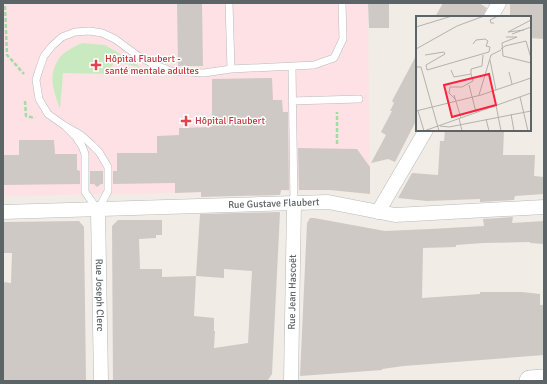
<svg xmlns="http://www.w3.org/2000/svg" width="547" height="384" font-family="Signika,sans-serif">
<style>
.medical{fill:#fee1e5}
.green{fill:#c9eac0}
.building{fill:#cec9c4;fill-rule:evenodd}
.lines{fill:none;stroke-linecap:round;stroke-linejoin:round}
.service-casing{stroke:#b6babd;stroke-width:8}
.minor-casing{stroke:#b6babd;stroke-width:15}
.secondary-casing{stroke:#b4babe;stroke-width:22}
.path{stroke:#a2dda4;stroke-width:2.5;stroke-dasharray:4 2;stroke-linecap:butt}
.service{stroke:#fff;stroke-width:7}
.minor{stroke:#fff;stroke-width:14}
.secondary{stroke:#fff;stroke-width:21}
.health-dot{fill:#e0444e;stroke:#fff;stroke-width:1.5}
.labels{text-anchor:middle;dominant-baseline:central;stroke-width:3;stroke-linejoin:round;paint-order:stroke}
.health-label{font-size:10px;fill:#be3a42;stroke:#fff;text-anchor:start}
.street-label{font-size:10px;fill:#5d6467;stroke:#fff}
.inset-road{fill:none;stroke:#b2b2af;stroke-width:1}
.view{fill:#f92340;fill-opacity:0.15;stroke:#f92340;stroke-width:2}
.inset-edge{fill:none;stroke:#5d6467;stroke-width:2}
</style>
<rect width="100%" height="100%" fill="#f1ece5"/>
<path class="medical" d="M 3,3 L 368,3 L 370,194 L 332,190 L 3,196 Z"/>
<path class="green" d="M 82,43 L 105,45 L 127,58 L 142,68 L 127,64 L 114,63 L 106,74 L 63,73 L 60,109 C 54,90 46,75 61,56 C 65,51 76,46 82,43 Z"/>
<path class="building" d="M 177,3 L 202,3 L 203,66 L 178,66 Z
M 368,3 L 389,3 L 389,28 L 369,28 Z
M 443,3 L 479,3 L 487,8 L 483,17 L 435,17 Z
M 510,3 L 544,3 L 544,39 L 530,38 L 530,17 L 510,17 Z
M 417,54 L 417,119 L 395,162 L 388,159 L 371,163 L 386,135 L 381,132 L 392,111 L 390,111 L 394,103 L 392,101 Z
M 272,78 L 273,100 L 282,100 L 283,112 L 288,112 L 289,190 L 281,190 L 280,195 L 201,197 L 201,192 L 175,193 L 175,183 L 113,184 L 113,171 L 117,171 L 117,153 L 157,153 L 157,136 L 179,135 L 179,128 L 212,127 L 212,79 Z
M 445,130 L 504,130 L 503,155 L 535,155 L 534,176 L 544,177 L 544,194 L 515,196 L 514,200 L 480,202 L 480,199 L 427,201 L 398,198 L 412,173 L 438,175 L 440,141 L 444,141 Z
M 19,140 L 54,140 L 55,154 L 77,154 L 77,170 L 80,171 L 80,184 L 3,185 L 3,155 L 19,155 Z
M 298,148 L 357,149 L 370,167 L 370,194 L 330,190 L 299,190 Z
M 90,171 L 103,171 L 103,184 L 101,184 L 97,187 L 94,184 L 90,184 Z
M 280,212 L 272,374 L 268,380 L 253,381 L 113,381 L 112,226 L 118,220 L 162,220 L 162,235 L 156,235 L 156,238 L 139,239 L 140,269 L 162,269 L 162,277 L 196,276 L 200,214 ZM 224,269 L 252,271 L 248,343 L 214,348 L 215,331 L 214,331 L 214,318 L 194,316 L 196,276 L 224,278 Z
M 513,217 L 512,223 L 544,221 L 544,244 L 530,243 L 530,242 L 483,243 L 456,245 L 456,247 L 423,248 L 422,298 L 480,294 L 480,292 L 522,292 L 540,294 L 540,305 L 543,305 L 543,308 L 544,308 L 544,355 L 404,366 L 382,369 L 382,370 L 300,376 L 307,223 L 310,218 L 314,218 L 385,231 L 430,229 L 484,226 L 483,219 Z
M 79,221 L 84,227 L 86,381 L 3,381 L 3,323 L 4,300 L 3,300 L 3,282 L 11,283 L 12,253 L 3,253 L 3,222 Z"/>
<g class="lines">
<defs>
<path id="service" d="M 229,3 L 231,69
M 292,67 L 294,204
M 292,101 L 359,99
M 65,126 L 76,137 L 82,146 L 85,154 L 85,192 L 98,210 L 108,191 L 108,167 L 99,152 L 92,145 L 81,135 L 65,126 L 48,114 L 39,99 L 36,80 L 39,70 L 44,56 L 52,46 L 62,37 L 75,32 L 90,31 L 102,33 L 115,39 L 138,56 L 153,64 L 171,71 L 204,73 L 231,69 L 314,65 L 334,58 L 343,39 L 342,3"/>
<g id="minor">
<path d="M 491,17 L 499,3"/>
<path id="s1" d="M 98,210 L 101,381"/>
<path id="s2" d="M 3,212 L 328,202 L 395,215 L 544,207"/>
<path d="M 378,212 L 426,130"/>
<path id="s3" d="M 291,381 L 294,204"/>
</g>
<path id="secondary" d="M 530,381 L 544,380"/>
</defs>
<use href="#service" class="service-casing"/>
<use href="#minor" class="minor-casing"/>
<use href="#secondary" class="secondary-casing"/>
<path class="path" d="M 5,6 L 7,55 L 24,74
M 25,101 L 26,116 L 35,118
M 337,144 L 337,112"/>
<use href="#service" class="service"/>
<use href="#minor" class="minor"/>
<use href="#secondary" class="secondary"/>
</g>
<g class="health-dot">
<path d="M94 59h4v4h4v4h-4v4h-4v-4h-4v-4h4z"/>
<path d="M184 115h4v4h4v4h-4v4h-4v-4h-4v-4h4z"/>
</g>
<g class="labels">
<g class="health-label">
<text x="105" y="59">Hôpital Flaubert -<tspan x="105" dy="12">santé mentale adultes</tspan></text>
<text x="195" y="121">Hôpital Flaubert</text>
</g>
<g class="street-label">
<text stroke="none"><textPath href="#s2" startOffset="271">Rue Gustave Flaubert</textPath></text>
<text stroke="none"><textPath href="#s3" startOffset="89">Rue Jean Hascoët</textPath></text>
<text stroke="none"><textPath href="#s1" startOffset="85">Rue Joseph Clerc</textPath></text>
</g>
</g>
<g transform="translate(416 16)">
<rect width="115" height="115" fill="#f1ece5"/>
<path class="inset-road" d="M 78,7 L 75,7 L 74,4 L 82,0M 0,11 L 36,0M 108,14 L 92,16 L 115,4M 96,18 L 115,11M 90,21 L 101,21 L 86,27 L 87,40 L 115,47M 0,33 L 41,10 L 68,0M 85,33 L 89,30 L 110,25 L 115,42M 9,39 L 28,36 L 29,38 L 10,49 L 11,54 L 73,36 L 74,31 L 70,30 L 72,25 L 69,23 L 60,24 L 57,28M 74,44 L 80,74M 0,51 L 5,51 L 23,115M 35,54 L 38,61 L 55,58 L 57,65 L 46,71 L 34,71 L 33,77 L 40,84M 93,56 L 96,68M 55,58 L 55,53 L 66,50 L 67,39M 53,69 L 60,96M 38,79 L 45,102M 63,79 L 75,39 L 85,34M 104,81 L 112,115M 80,89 L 85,115M 0,95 L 65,79 L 115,62M 2,95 L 8,115M 95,98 L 98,115M 43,102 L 46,115M 70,103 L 73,115M 24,110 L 33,111 L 115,95M 8,115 L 115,77"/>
<path class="view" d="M 73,58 L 80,89 L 36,101 L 28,69 Z"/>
<rect width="115" height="115" class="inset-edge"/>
</g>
<rect width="547" height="384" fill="none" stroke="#5d6467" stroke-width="8"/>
</svg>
